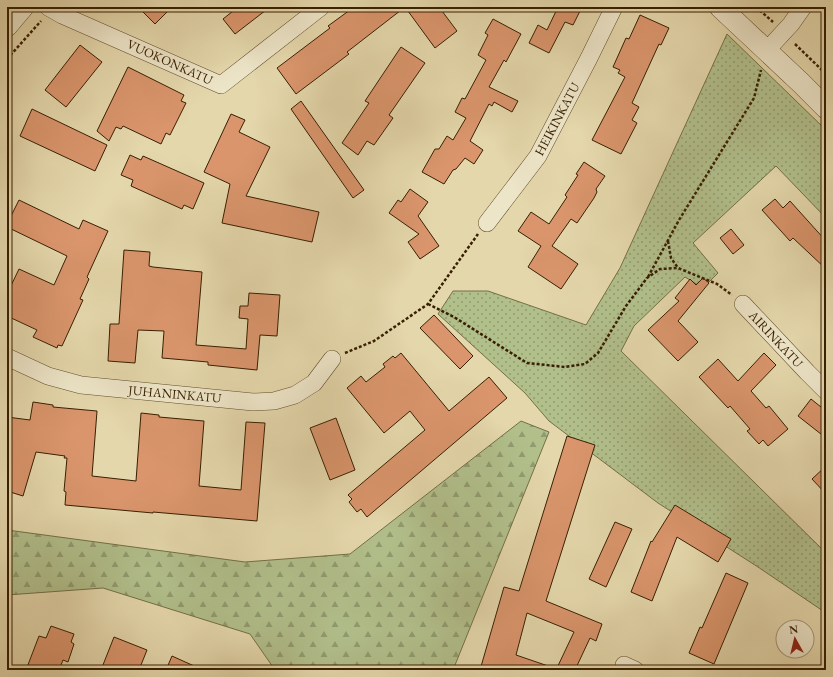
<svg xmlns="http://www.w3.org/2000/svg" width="833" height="677" font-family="'EB Garamond',serif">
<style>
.green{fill:url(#green-dots);stroke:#746f46}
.forest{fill:url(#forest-firs);stroke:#746f46}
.building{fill:#da956c;stroke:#381f02}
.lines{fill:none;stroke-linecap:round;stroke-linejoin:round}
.minor-casing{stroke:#634d2c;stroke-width:18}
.tertiary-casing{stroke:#634d2c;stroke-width:22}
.path{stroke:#381f02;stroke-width:2.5;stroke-dasharray:3 2;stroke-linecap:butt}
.minor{stroke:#ede5c8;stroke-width:17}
.tertiary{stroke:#ede5c8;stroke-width:21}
.labels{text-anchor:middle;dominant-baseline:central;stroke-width:3;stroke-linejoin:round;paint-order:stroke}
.street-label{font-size:13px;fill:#381f02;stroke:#ede5c8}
</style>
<defs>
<pattern id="green-dots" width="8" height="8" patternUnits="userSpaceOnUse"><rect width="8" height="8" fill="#b1bf8b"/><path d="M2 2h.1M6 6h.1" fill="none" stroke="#919b6f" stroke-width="1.8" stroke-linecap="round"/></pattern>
<pattern id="forest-firs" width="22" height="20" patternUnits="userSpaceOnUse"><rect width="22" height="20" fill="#b1bf8b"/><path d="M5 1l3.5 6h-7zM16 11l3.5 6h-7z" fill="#919b6f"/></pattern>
</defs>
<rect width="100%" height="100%" fill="#e4d7ab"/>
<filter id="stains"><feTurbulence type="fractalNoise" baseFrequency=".005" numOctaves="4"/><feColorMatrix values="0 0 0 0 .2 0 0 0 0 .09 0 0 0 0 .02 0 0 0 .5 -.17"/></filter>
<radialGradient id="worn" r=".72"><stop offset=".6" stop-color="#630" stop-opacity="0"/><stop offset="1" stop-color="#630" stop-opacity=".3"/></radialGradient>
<path class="green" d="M 727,34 L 826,130 L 826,218 L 776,166 L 693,243 L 718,273 L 703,288 L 685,277 L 634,326 L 621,351 L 826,553 L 826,613 L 758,567 L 658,503 L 549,421 L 525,393 L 438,314 L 453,291 L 488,291 L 586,325 L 620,268 Z"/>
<path class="forest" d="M 521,421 L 549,432 L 453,670 L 275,670 L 250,634 L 103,588 L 7,595 L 7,530 L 245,562 L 350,554 Z"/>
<path class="building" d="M 138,7 L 172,7 L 155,24 Z
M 238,7 L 270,7 L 235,34 L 223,19 Z
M 354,7 L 439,7 L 457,31 L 435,48 L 405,7 L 347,52 L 349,54 L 296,94 L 277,68 L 330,28 L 328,26 Z
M 558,7 L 582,7 L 573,25 L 565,22 L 549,53 L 529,43 L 538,25 L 547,30 Z
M 640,15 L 669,28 L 661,45 L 659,44 L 632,103 L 639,107 L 632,120 L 637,123 L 621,154 L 592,140 L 625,77 L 618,73 L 620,70 L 613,67 L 626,38 L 629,39 Z
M 493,19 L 521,34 L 506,62 L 504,60 L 489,87 L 518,101 L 512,112 L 494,102 L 492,106 L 489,104 L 470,141 L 483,150 L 474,164 L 465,158 L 456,169 L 453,170 L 444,184 L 422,172 L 435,149 L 439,149 L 447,136 L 453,140 L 466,118 L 455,112 L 462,98 L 465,99 L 486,60 L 478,55 L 488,35 L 485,33 Z
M 80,45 L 102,62 L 66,107 L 45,90 Z
M 401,47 L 425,63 L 389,115 L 393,118 L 374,145 L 367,141 L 358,155 L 342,143 L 369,103 L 365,101 Z
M 128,67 L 184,95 L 181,101 L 186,103 L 170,135 L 166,133 L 161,144 L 123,126 L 121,129 L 116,127 L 109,141 L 97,131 Z
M 301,101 L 364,190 L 353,198 L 291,109 Z
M 32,109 L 107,145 L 95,171 L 20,136 Z
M 231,114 L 245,120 L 239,132 L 270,147 L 246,196 L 319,212 L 312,242 L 222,223 L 230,184 L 204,172 Z
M 130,155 L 141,160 L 143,156 L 204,183 L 193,209 L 184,205 L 182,209 L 131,186 L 133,180 L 121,175 Z
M 584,162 L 605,176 L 596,189 L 597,192 L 594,198 L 577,223 L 571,219 L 552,246 L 578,264 L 561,289 L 528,267 L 541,246 L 518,231 L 531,212 L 549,224 L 567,197 L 565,195 L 578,175 L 576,174 Z
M 410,189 L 428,202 L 418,216 L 439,246 L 420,259 L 408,242 L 419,234 L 389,213 L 398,200 L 401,202 Z
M 775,199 L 783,208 L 790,201 L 826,241 L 826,269 L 793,238 L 790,241 L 762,210 Z
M 19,200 L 79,229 L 83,220 L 108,231 L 87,277 L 89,279 L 80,299 L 83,300 L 62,346 L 58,345 L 57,348 L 33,337 L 37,330 L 7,316 L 7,294 L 19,269 L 54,285 L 67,256 L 7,227 L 7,224 Z
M 731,229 L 744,245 L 733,254 L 720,238 Z
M 124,250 L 150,252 L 149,266 L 153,267 L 202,272 L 196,345 L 246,349 L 248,319 L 239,318 L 240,306 L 248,306 L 249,293 L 280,295 L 277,336 L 260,335 L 257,370 L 208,365 L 208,362 L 162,358 L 164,331 L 138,330 L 135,363 L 108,361 L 110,324 L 119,324 Z
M 703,278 L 709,283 L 678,321 L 698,342 L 678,361 L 648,330 L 679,301 L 675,298 L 690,279 L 696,285 Z
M 434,315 L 473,356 L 460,369 L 420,328 Z
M 401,353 L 449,411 L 489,377 L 507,398 L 367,517 L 361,509 L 357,512 L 349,502 L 352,499 L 348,495 L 425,430 L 410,411 L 384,433 L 347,388 L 361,376 L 366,382 L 385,367 L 383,364 L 393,356 L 395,358 Z
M 764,353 L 776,365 L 751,391 L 766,408 L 769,406 L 788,429 L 768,446 L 763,440 L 759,444 L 747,431 L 750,429 L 730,406 L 728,408 L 699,377 L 718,359 L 738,381 Z
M 811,399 L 826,411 L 826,438 L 798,416 Z
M 33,402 L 53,405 L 53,407 L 97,411 L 92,476 L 136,481 L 141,413 L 159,415 L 159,417 L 204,421 L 199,486 L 241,490 L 246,422 L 265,423 L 257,521 L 153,512 L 153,513 L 65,505 L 66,492 L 64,491 L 67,458 L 64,458 L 65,456 L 36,452 L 23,496 L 7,491 L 7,417 L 30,420 Z
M 336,418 L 355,470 L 330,480 L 310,428 Z
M 567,436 L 595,445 L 546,601 L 602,624 L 596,641 L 590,638 L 575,670 L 556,670 L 574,632 L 527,613 L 516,655 L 554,668 L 553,670 L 480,670 L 504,587 L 519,591 Z
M 826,466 L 826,494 L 812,479 Z
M 675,505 L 731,539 L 718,562 L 677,537 L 652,601 L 631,592 L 651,541 L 652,542 Z
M 615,522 L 632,529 L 606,587 L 589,579 Z
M 726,573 L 748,583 L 714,664 L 689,653 L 700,627 L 702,628 Z
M 51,626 L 74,634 L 71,642 L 74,644 L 68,662 L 63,660 L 59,670 L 26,670 L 39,636 L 46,638 Z
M 114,637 L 147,650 L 139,670 L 101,670 Z
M 172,656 L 203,670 L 166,670 Z"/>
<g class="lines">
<defs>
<path id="minor" d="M 48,7 L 62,15 L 221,85 L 321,7
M 767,50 L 791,24 L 803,7
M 487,223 L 538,156 L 589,58 L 614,7
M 743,304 L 807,372 L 826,391
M 7,357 L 48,376 L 81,385 L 253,402 L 274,401 L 295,395 L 314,383 L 332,359
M 624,665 L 635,670"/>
<path id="tertiary" d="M 720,7 L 801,83 L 826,108
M 7,26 L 23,7"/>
</defs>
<use href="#minor" class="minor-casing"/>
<use href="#tertiary" class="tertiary-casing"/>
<path class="path" d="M 756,7 L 773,22
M 795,44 L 826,74
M 7,59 L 41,21
M 668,241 L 671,258 L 678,268
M 648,277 L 679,220 L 754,98 L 761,70
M 428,304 L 454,317 L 527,363 L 565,367 L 585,364 L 598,353 L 626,306 L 647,278 L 660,269 L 678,268 L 717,284 L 732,295
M 345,353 L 374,341 L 428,304 L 478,234"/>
<use href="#minor" class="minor"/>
<use href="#tertiary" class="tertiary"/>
</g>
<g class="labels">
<g class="street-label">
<text transform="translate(170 62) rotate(24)">VUOKONKATU</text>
<text transform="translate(557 119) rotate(-62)">HEIKINKATU</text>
<text transform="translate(776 339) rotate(47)">AIRINKATU</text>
<text transform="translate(175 394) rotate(5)">JUHANINKATU</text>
</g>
</g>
<rect width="833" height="677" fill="none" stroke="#e4d7ab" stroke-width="24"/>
<rect x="8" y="8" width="817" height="661" fill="none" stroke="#381f02" stroke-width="2"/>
<rect x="12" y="12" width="809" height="653" fill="none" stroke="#381f02"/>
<g transform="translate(795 639) rotate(352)"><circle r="19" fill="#ede5c8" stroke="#a59679"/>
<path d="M0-3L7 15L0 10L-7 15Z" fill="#8f2418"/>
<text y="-6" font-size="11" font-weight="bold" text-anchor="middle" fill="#381f02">N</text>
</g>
<rect width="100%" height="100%" filter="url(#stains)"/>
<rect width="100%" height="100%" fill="url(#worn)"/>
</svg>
